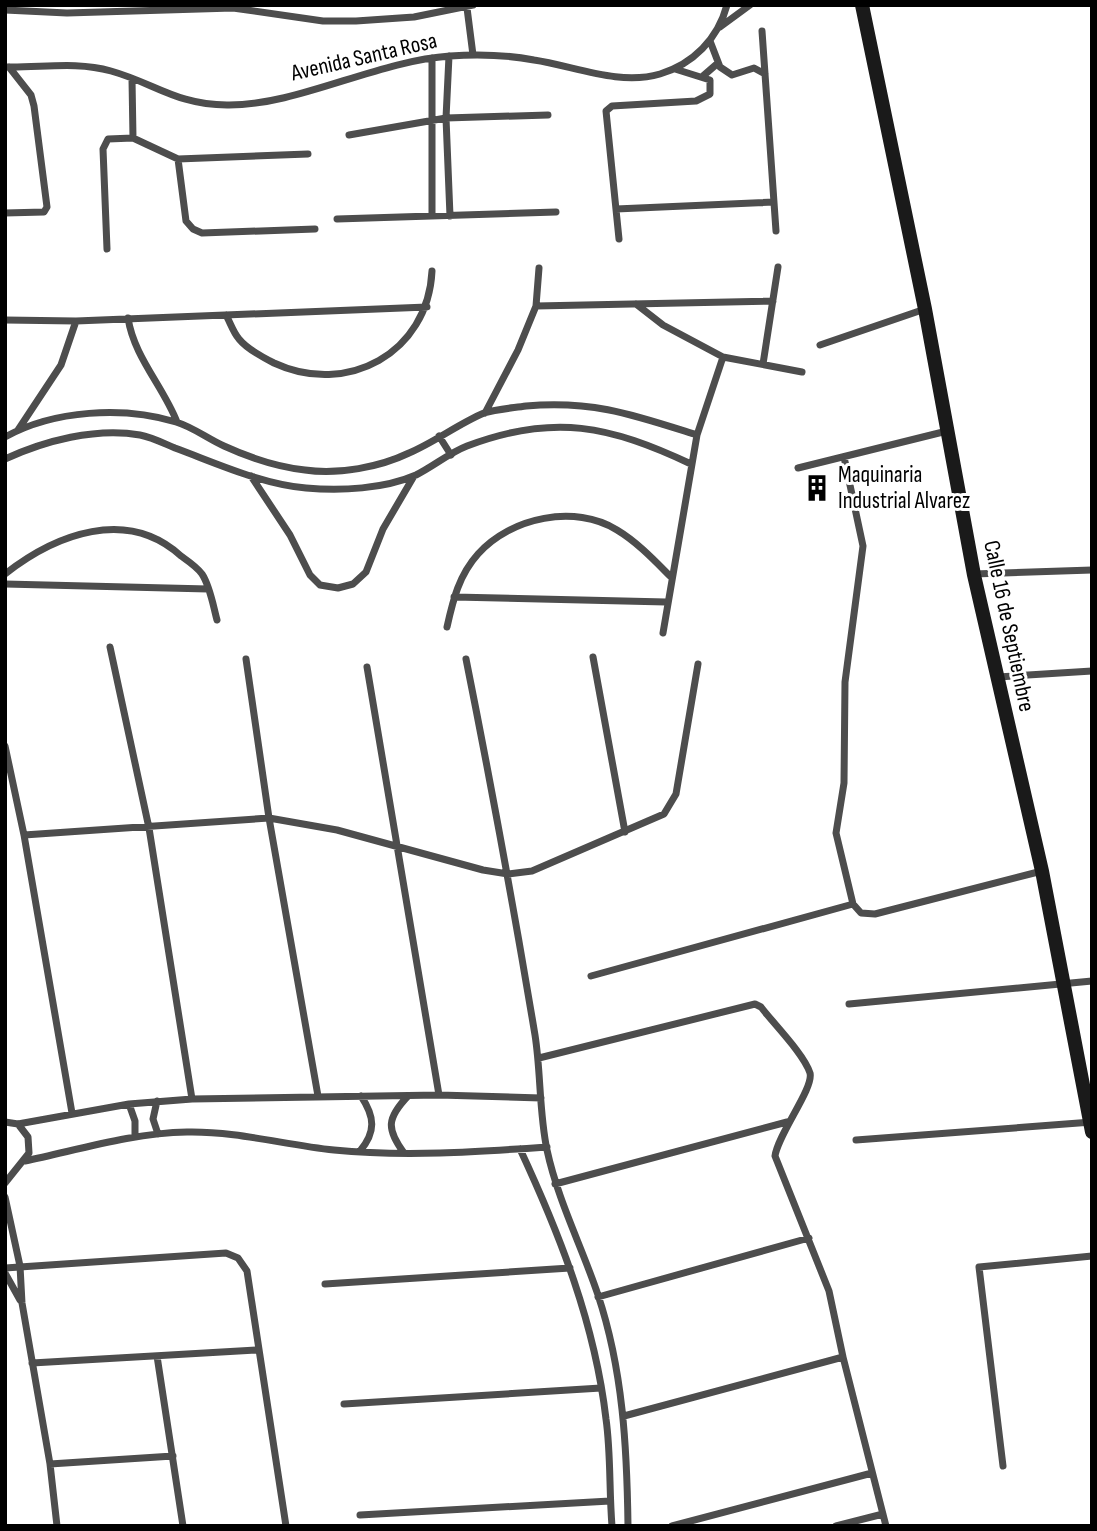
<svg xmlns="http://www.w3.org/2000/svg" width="1097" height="1531" font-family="'Sofia Sans Condensed',sans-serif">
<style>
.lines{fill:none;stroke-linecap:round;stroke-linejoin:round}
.street{stroke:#4d4d4d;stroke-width:7}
.secondary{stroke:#1a1a1a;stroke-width:14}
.labels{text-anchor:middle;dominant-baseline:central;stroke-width:6;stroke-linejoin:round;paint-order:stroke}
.street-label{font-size:23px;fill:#000;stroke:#fff}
.poi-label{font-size:23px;fill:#000;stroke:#fff;text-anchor:start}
</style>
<rect width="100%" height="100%" fill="#fff"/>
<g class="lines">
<path class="street" d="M 467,8 L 473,55
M 5,10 L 67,13 L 233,8 L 323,21 L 356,21 L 414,17 L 473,5
M 720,27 L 750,5
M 762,31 L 776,231
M 710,41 L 720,67 L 732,75 L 754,68 L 765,74
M 449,56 L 446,118 L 450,216
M 5,67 C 41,68 76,61 111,71 C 154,83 177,105 227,105 C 297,106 376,61 450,56 C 477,54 507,55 534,60 C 574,66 619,86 660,74 C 693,64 718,39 727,5
M 703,76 L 718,63
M 132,79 L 133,138
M 349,135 L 446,118 L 548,115
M 178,159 L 186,221 L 193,229 L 202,233 L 315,229
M 616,209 L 774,202
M 5,213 L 44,212 L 47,207 L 34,106 L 31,95 L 9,67
M 432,216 L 432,58
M 337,219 L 556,212
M 619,239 L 606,111 L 612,106 L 696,101 L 710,94 L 710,80 L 675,69
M 107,249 L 103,149 L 108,139 L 133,138 L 178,159 L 308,154
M 636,304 L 663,325 L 723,357 L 802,372
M 536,306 L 773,301
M 226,315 C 230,322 233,332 239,339 C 247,349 262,357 274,363 C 347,397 428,353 432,271
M 128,318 C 134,357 163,386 177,422
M 5,320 L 76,321 L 427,307
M 820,345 L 925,309
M 763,364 L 778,267
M 485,413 L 518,350 L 536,306 L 539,268
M 18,430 L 61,365 L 76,321
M 439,436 L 451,455
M 5,437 C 54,410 123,406 176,422 C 193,427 208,439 224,446 C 248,457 278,467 305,470 C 338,475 380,467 409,453 C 435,442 458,424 484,413 C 497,409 513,408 526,406 C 593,400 634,415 697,435
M 844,457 L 863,546 L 845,682 L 844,783 L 836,833 L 853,904 L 861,913 L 875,914 L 1042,871
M 5,459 C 44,441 96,427 140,435 C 151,437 163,443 175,448 C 216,463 261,484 306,488 C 341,491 384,489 416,475 C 434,466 449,453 467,446 C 554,413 610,426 691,464
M 798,468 L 947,431
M 251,476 L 290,535 L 310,575 L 320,585 L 338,588 L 353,584 L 366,572 L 383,529 L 414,476
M 5,574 C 56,534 127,507 181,556 C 188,561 197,567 202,574 C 210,586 213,605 217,620
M 974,574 L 1092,570
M 5,584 L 208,589
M 454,597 L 666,602
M 447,627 C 453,600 459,575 478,554 C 511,517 575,504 617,530 C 637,542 654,560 670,576
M 663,633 L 697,435 L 723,357
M 110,647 L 149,828 L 192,1099
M 593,657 L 625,832
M 246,659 L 269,818 L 318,1096
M 466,659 C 491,784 514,909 535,1035 C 541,1073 539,1112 547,1150 C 558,1201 582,1247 598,1295 C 623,1370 627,1448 628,1526
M 367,667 L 439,1095
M 998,677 L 1092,671
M 5,746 L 24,835 L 72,1113
M 24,835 L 269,818 L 337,830 L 483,870 L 508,874 L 532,871 L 664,814 L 676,794 L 698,664
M 591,976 L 853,904
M 849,1004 L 1092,981
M 539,1058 L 755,1004 L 761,1007 C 773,1023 804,1054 810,1073 C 814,1088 778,1134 775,1156 L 829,1291 L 843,1357 L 886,1526
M 157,1101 L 153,1119 L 158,1134
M 129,1104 L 135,1121 L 135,1137
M 5,1122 L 18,1124 L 129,1104 L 192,1099 L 439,1095 L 541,1098
M 856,1140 L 1092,1122
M 520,1149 C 560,1235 595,1324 606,1419 C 611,1454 609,1490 612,1526
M 360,1151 C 376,1132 375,1117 361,1096
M 404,1153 C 386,1129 387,1118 408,1096
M 25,1161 C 78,1150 132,1133 187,1132 C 237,1131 285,1145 334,1150 C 404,1157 476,1152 547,1147
M 5,1183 L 29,1153 L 28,1137 L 18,1124
M 555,1184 L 787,1122
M 5,1197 L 20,1266 L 22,1303 L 50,1464 L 57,1526
M 5,1268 L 226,1253 L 238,1258 L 247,1271 L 286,1526
M 5,1273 L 20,1300
M 325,1284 L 570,1268
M 598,1297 L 809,1238
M 157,1356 L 183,1526
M 32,1363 L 258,1350
M 344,1404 L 601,1388
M 624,1416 L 843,1357
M 50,1464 L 173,1456
M 1003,1466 L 979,1267 L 1092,1256
M 360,1515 L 610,1501
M 672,1526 L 872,1473
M 836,1526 L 883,1514"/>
<path class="secondary" d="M 862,5 L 925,309 L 974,575 L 1042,871 L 1092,1132"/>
</g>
<defs>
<symbol id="building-bare" viewBox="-9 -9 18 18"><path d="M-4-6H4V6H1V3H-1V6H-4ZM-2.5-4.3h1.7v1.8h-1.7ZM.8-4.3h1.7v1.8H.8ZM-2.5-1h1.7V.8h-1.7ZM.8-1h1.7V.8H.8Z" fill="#000" stroke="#fff" stroke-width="2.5" paint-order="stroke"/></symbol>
</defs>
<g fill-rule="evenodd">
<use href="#building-bare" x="798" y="469" width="38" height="38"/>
</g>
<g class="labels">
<g class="street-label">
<text transform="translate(364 57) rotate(-13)">Avenida Santa Rosa</text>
<text transform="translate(1009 626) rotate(78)">Calle 16 de Septiembre</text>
</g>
<g class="poi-label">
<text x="838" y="475">Maquinaria<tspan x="838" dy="26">Industrial Alvarez</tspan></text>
</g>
</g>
<rect width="1097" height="1531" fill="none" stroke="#000000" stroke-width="14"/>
</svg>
